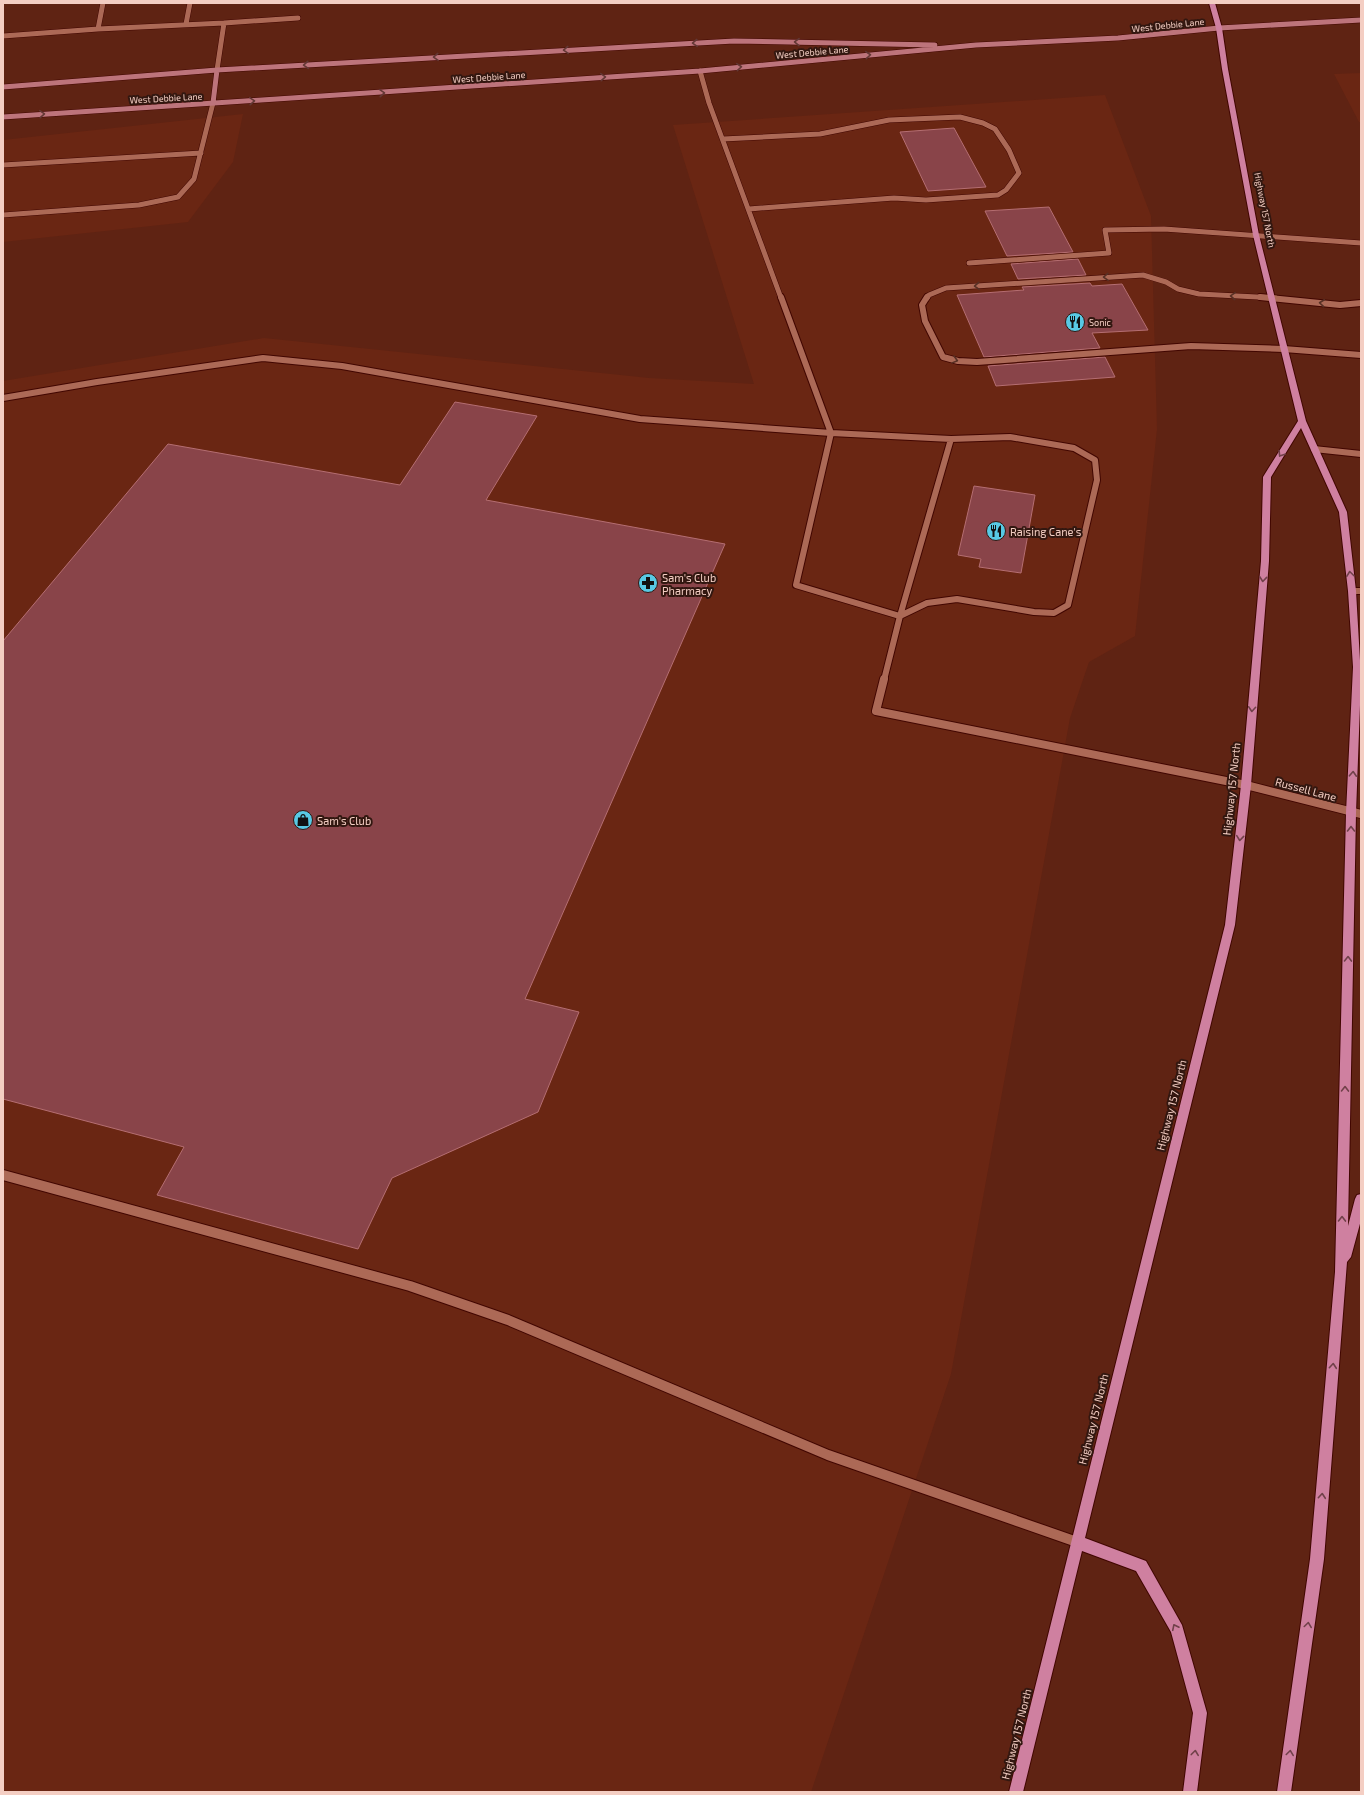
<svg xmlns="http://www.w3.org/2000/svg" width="1364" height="1795" font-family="'Exo 2',sans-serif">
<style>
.built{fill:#6a2613}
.building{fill:#894449;stroke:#b56e72}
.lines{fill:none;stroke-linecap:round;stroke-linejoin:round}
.service-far3-casing{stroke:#410600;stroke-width:6}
.service-far2-casing{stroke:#410600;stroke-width:8}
.service-far1-casing{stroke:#410600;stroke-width:10}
.service-casing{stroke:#410600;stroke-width:12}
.minor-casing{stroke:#410600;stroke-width:10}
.secondary-casing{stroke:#410600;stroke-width:6}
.primary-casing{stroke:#410600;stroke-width:2}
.service-far3{stroke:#ac6956;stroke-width:5}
.service-far2{stroke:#ac6956;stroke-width:6}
.service-far1{stroke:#ac6956;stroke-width:8}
.service{stroke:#ac6956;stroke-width:10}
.minor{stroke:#ac6956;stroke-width:8}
.secondary{stroke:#bd747b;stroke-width:5}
.primary{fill:#cf80a0;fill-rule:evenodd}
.oneway{stroke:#633835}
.oneway2{stroke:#573025}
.oneway3{stroke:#71414a}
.labels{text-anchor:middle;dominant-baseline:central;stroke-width:4;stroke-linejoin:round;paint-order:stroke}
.far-street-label{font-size:9px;fill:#f4cec3;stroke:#321710}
.far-poi-label{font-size:9px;fill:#f4cec3;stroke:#321710;text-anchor:start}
.poi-label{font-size:11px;fill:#f4cec3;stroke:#321710;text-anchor:start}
.street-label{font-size:11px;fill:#f4cec3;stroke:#321710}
</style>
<rect width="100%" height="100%" fill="#5f2313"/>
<path class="built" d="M 1361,73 L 1361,122 L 1359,122 L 1334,74 Z
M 1105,95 L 1151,216 L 1157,429 L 1135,636 L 1089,662 L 1070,718 L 951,1374 L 811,1792 L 3,1792 L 3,381 L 264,338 L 649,378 L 754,384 L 673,125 Z
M 243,114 L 233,162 L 188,222 L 3,242 L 3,140 Z"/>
<path class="building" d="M 954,128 L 986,187 L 928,191 L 900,132 Z
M 1049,207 L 1073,252 L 1007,256 L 985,211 Z
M 1078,259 L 1086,275 L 1018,279 L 1011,264 Z
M 1090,283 L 1092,286 L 1122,284 L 1148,330 L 1092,333 L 1100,348 L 984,357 L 957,295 L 1024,290 L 1022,287 Z
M 1105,357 L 1115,377 L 996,386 L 988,366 Z
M 455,402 L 537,416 L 486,500 L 725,544 L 525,999 L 579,1012 L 538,1112 L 392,1178 L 358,1249 L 157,1195 L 184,1147 L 3,1099 L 3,641 L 168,444 L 400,485 Z
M 974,486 L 1035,495 L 1021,573 L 979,567 L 981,559 L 958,555 Z"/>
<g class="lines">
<defs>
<path id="service-far3" d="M 224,23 L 298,18
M 186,24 L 190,3
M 98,29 L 103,3
M 3,36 L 98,29 L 224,23 L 217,70
M 700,71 L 709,103 L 781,298
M 723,139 L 820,134 L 889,120 L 960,117 L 983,123 L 995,129 L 1009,150 L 1019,173 L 1006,190 L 998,195 L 926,200 L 894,198 L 749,209
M 3,165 L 201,153
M 3,215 L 139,205 L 178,197 L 194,179 L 213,103
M 969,263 L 1109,253 L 1105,230 L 1164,229 L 1361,243
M 927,298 L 929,295 L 946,288 L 1143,275 L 1166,282 L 1178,289 L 1199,294 L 1276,298"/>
<path id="service-far2" d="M 781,297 L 831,433 L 796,585 L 900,616 L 884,680
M 927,297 L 922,305 L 925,321 L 943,357 L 958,361 L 977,362 L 1191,346 L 1284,349 L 1361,355
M 1260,297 L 1340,305 L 1361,303
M 3,398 L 97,382 L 263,358 L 342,366 L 640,419 L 831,433 L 951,439
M 1010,437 L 1074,448 L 1095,460 L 1097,480 L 1068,605 L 1054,613 L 1034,612 L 957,599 L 927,603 L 900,616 L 951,439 Z
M 1314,449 L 1361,454
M 1352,591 L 1361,591"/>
<path id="service-far1" d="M 884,679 L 876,711 L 1246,785"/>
<path id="service" d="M 3,1175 L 410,1286 L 508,1320 L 828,1455 L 1077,1542"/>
<path id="minor" d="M 1246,785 L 1361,814"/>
<path id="secondary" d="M 3,87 L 217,70 L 734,41 L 935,45
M 213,103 L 217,70
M 3,117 L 700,71 L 976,45 L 1118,38 L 1219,28 L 1361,20"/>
<path id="primary" d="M 1209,3 L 1215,3 L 1222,28 L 1228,69 L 1259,235 L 1306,421 L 1347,512 L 1356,591 L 1361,678 L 1356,813 L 1348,1226 L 1355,1199 L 1357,1195 L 1361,1194 L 1361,1220 L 1351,1257 L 1347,1262 L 1324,1559 L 1291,1792 L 1277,1792 L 1310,1559 L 1335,1272 L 1346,813 L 1353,667 L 1348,591 L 1339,512 L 1301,428 L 1271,477 L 1269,561 L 1251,785 L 1235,925 L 1085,1538 L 1146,1561 L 1182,1625 L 1207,1713 L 1197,1792 L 1183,1792 L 1193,1713 L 1171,1632 L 1136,1571 L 1082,1551 L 1023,1792 L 1009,1792 L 1225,925 L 1241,785 L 1261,561 L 1263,477 L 1298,421 L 1253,235 L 1222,69 L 1216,28 Z"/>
</defs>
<use href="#service-far3" class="service-far3-casing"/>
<use href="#service-far2" class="service-far2-casing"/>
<use href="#service-far1" class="service-far1-casing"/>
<use href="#service" class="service-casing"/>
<use href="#minor" class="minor-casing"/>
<use href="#secondary" class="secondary-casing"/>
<use href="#primary" class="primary-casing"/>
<use href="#service-far3" class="service-far3"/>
<use href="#service-far2" class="service-far2"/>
<use href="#service-far1" class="service-far1"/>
<use href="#service" class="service"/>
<use href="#minor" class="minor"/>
<use href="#secondary" class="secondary"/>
<use href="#primary" class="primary"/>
</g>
<defs><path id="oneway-chevron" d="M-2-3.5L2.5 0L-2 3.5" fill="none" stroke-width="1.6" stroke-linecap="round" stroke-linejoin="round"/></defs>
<g class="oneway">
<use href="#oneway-chevron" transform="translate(797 42) rotate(-179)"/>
<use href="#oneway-chevron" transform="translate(695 43) rotate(177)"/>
<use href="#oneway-chevron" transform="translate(566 50) rotate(177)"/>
<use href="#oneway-chevron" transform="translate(868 55) rotate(-5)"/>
<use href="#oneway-chevron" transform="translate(436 57) rotate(177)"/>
<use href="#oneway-chevron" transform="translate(306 65) rotate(176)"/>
<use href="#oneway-chevron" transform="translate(739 67) rotate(-5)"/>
<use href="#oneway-chevron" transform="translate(603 77) rotate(-4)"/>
<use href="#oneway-chevron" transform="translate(382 93) rotate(-4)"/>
<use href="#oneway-chevron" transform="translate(252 101) rotate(-4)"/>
<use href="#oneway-chevron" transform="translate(42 114) rotate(-4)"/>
</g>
<g class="oneway2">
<use href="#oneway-chevron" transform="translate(1106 277) rotate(178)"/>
<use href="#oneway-chevron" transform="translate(977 286) rotate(176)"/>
<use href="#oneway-chevron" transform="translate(1233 296) rotate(-177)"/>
<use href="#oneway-chevron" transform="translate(1322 303) rotate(-174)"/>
<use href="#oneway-chevron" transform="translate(955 360) rotate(15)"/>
</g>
<g class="oneway3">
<use href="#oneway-chevron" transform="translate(1281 454) rotate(122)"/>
<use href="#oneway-chevron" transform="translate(1350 574) rotate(-97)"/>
<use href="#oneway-chevron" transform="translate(1263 579) rotate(96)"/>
<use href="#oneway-chevron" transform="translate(1252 709) rotate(94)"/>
<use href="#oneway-chevron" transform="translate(1353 774) rotate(-87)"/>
<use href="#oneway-chevron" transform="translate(1351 829) rotate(-90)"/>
<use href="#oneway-chevron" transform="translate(1240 838) rotate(96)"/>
<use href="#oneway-chevron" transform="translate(1348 959) rotate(-89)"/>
<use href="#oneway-chevron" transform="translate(1345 1089) rotate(-89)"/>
<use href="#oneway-chevron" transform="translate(1342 1219) rotate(-89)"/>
<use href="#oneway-chevron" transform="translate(1333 1366) rotate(-85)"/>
<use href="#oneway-chevron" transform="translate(1322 1496) rotate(-85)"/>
<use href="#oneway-chevron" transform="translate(1308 1625) rotate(-82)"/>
<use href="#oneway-chevron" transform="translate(1175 1627) rotate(-116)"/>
<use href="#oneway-chevron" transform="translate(1195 1753) rotate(-83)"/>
<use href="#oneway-chevron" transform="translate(1290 1753) rotate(-82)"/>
</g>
<defs>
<symbol id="restaurant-disc" viewBox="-11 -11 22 22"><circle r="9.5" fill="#58c9e4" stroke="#321710"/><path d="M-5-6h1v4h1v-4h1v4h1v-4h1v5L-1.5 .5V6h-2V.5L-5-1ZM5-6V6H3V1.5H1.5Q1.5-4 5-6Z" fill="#111"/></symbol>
<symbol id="pharmacy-disc" viewBox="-11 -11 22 22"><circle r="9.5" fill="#58c9e4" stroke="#321710"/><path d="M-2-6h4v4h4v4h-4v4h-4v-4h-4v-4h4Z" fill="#111"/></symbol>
<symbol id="shop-disc" viewBox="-11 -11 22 22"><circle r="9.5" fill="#58c9e4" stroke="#321710"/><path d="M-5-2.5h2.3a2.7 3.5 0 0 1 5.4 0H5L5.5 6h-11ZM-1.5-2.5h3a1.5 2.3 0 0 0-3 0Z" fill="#111"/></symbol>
</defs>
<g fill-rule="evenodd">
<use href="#restaurant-disc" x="1064" y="311" width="22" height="22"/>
<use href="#restaurant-disc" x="985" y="520" width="22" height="22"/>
<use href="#pharmacy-disc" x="637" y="572" width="22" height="22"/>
<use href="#shop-disc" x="292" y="809" width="22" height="22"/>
</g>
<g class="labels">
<g class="far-street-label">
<text transform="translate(1168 25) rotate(-6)">West Debbie Lane</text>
<text transform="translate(812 52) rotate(-5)">West Debbie Lane</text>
<text transform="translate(489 77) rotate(-4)">West Debbie Lane</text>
<text transform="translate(166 98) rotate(-3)">West Debbie Lane</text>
<text transform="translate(1265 210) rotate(79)">Highway 157 North</text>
</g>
<g class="far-poi-label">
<text x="1089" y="322">Sonic</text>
</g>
<g class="poi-label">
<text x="1010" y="531">Raising Cane's</text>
<text x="662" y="577">Sam's Club<tspan x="662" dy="13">Pharmacy</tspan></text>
<text x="317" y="820">Sam's Club</text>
</g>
<g class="street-label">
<text transform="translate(1231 789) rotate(-84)">Highway 157 North</text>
<text transform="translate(1306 789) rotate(15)">Russell Lane</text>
<text transform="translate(1171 1105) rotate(-76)">Highway 157 North</text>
<text transform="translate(1093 1419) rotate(-76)">Highway 157 North</text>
<text transform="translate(1016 1734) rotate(-76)">Highway 157 North</text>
</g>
</g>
<rect width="1364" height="1795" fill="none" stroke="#f4cec3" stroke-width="8"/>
</svg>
